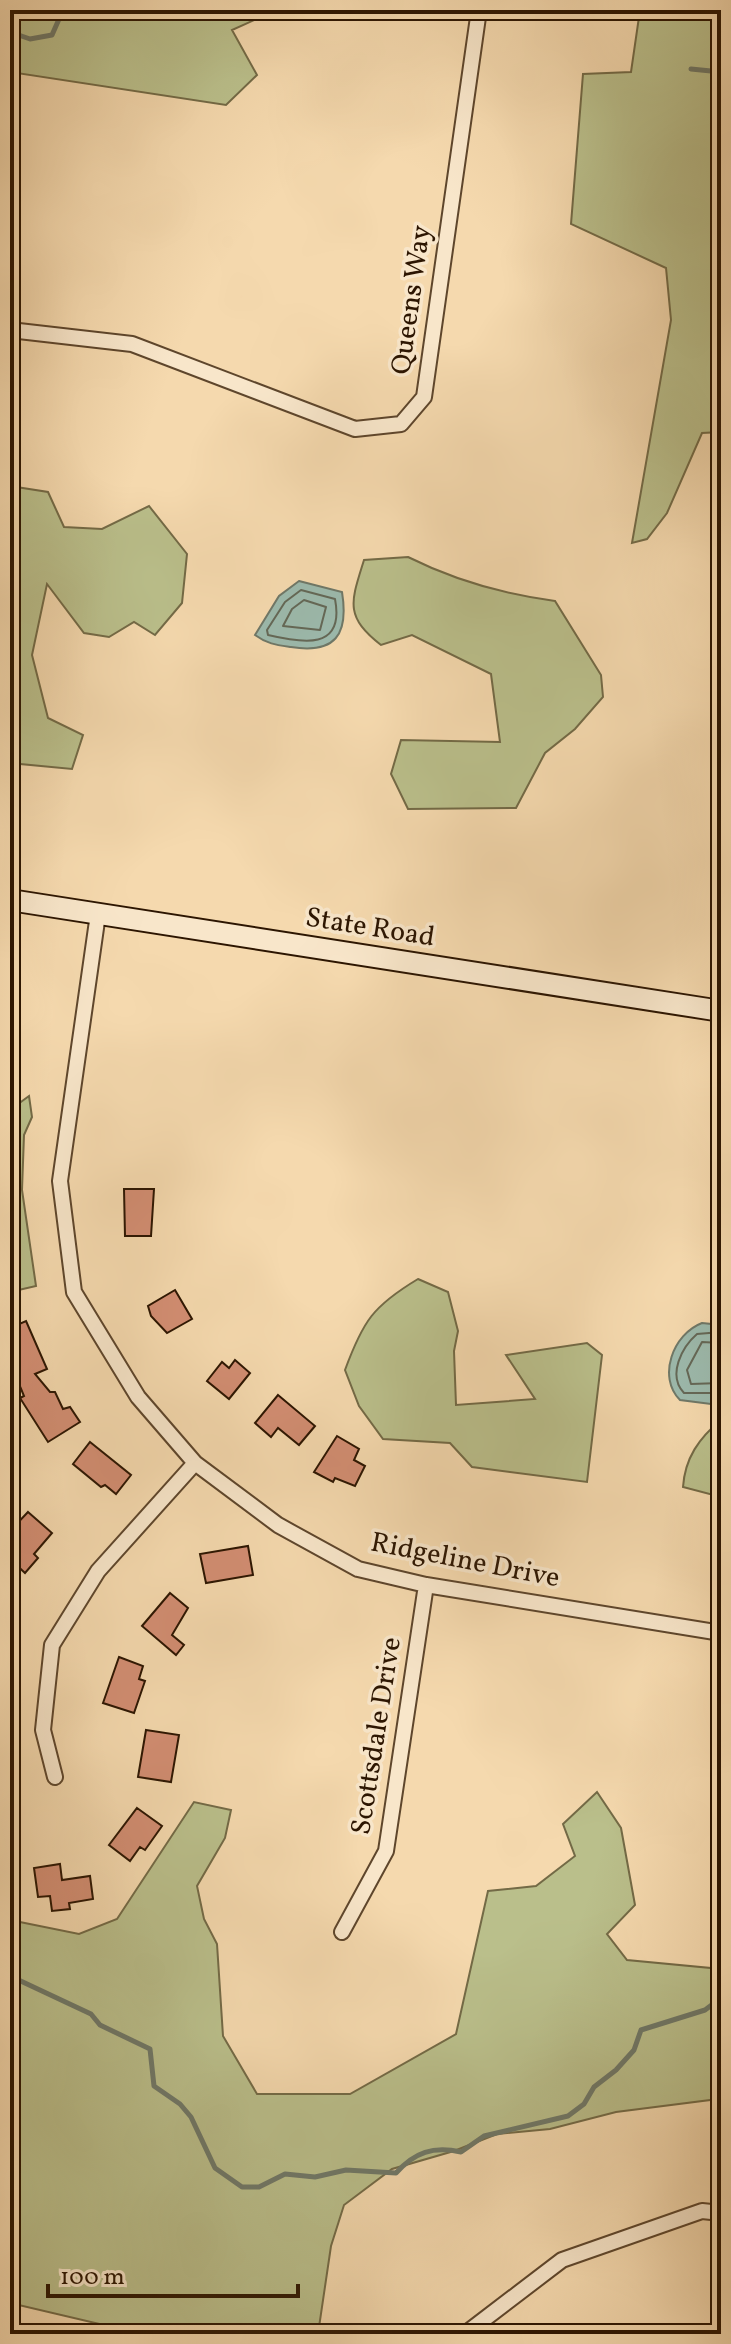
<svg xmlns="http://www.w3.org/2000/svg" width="731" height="2344" font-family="Vollkorn,serif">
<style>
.green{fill:#babf8b;stroke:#736a46;stroke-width:2}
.water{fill:#9cbaad;stroke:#6f7868;stroke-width:2}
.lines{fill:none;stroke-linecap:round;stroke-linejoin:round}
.shore{stroke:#646857;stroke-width:2}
.stream{stroke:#6f7868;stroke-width:5}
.building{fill:#d38e73;stroke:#2c1501;stroke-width:2}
.lane-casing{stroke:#5e462c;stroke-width:11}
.street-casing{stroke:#5e462c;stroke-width:18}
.secondary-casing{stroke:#2c1501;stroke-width:24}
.lane{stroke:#f8e6ca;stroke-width:7}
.street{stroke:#f8e6ca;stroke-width:14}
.secondary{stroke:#f8e6ca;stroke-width:20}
.labels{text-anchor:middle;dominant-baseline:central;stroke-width:7;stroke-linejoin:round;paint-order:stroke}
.street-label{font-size:28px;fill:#2c1501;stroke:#f8e6ca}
</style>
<rect width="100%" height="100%" fill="#f5d9ae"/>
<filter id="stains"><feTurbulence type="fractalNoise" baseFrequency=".0025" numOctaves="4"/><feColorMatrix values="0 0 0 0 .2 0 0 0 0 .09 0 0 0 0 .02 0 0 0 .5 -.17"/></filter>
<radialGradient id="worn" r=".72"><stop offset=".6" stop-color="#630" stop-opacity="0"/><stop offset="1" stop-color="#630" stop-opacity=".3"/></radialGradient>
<path class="green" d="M 10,10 L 297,10 L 261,17 L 232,30 L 257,75 L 226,105 L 10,72 Z
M 640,10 L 721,10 L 721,432 L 702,433 L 667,513 L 647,539 L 632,543 L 671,320 L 666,268 L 571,224 L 583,74 L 631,72 Z
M 10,486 L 48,492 L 64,527 L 102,529 L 149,506 L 187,554 L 182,603 L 155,635 L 134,622 L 109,637 L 84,633 L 47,584 L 32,655 L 48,718 L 83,735 L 72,769 L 10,763 Z
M 408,557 C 456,581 502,594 555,601 L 601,675 L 603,697 L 575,729 L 545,753 L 516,808 L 408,809 L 391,774 L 401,740 L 500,742 L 491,674 L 412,635 L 381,645 C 344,616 351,602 364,560 Z
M 29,1096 L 32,1117 L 24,1135 L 22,1190 L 36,1286 L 10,1292 L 10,1110 Z
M 418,1279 L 448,1292 L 458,1331 L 454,1351 L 456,1405 L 535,1399 L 506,1355 L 587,1343 L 602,1355 L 587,1482 L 472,1467 L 450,1443 L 383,1439 L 359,1406 L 345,1370 C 363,1321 373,1306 418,1279 Z
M 721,1420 L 721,1497 L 683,1487 C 685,1458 699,1438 721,1420 Z
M 597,1792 L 621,1828 L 635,1905 L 607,1934 L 627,1960 L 721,1969 L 721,2095 L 718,2099 L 616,2112 L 550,2129 L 497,2134 L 454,2151 L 392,2169 L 344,2205 L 331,2246 L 318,2334 L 142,2334 L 10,2303 L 10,1920 L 79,1934 L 117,1919 L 194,1802 L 231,1810 L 225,1838 L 197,1886 L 204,1919 L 217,1944 L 223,2036 L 257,2094 L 350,2094 L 456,2034 L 488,1891 L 536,1886 L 575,1856 L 563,1824 Z"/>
<path class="water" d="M 299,581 L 342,592 C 349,635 335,654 291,647 C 277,645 267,644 255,635 L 279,596 Z
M 702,1323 L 721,1325 L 721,1400 L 711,1404 L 680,1400 C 657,1377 673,1334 702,1323 Z"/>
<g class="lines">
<path class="shore" d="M 301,590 L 335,599 C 345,651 302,643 268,635 L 267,630 L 285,602 Z
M 304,600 L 326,607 L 320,630 L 283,626 L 292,609 Z
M 721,1332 L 697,1334 C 682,1347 667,1375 684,1393 L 721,1393
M 721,1343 L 702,1342 L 687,1370 L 691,1384 L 721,1383"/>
<path class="stream" d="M 196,11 L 307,17
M 10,32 L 30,39 L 52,35 L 63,10
M 691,69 L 721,72
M 10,1976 L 91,2014 L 100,2025 L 150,2049 L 154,2086 L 180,2104 L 191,2117 L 215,2168 L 242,2187 L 259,2187 L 285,2174 L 315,2177 L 346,2170 L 396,2173 C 415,2152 433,2146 461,2152 L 484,2136 L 568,2116 L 584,2104 L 594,2087 L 616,2070 L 634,2050 L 641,2030 L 705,2010 L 713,2004 L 721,2005"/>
</g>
<path class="building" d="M 124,1189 L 154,1189 L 151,1236 L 125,1236 Z
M 175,1290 L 192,1319 L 167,1333 L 151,1316 L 148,1306 Z
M 26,1321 L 47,1369 L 35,1374 L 50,1392 L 55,1392 L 63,1409 L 70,1407 L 80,1422 L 48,1442 L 20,1398 L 24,1396 L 10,1362 L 10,1352 L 15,1350 L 10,1328 Z
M 235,1360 L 250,1373 L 229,1399 L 207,1381 L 222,1362 L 229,1368 Z
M 278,1395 L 315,1426 L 299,1445 L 278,1428 L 271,1437 L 255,1423 Z
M 337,1436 L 359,1449 L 354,1460 L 365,1466 L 355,1486 L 335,1478 L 333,1482 L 314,1472 Z
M 90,1442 L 131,1475 L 116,1494 L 105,1485 L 101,1487 L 73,1464 Z
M 28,1512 L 52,1533 L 34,1554 L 38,1558 L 25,1573 L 10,1559 L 10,1531 Z
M 248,1546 L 253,1575 L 206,1583 L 200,1554 Z
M 170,1593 L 188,1608 L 172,1635 L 184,1645 L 176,1655 L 142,1626 Z
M 119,1657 L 143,1666 L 139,1679 L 145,1681 L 134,1713 L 103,1703 Z
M 146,1730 L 179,1735 L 171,1782 L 138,1777 Z
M 137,1808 L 162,1826 L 145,1850 L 140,1847 L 130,1861 L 109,1845 Z
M 60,1864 L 62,1880 L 90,1876 L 93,1899 L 69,1903 L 70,1909 L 52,1911 L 50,1896 L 38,1897 L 34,1868 Z"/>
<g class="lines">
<defs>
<path id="lane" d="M 713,1007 L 721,982"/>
<path id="street" d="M 10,330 L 132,344 L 355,429 L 401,424 L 424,397 L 479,10
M 98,914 L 60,1181 L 74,1292 L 138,1397 L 195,1463 L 278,1525 L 358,1569 L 426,1585 L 721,1633
M 55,1777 L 43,1730 L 52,1645 L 98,1571 L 195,1463
M 342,1932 L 386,1851 L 426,1585
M 465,2334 L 562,2260 L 702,2211 L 721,2213"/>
<path id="secondary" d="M 10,900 L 721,1011"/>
</defs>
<use href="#lane" class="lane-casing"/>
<use href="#street" class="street-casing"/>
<use href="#secondary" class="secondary-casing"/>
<use href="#lane" class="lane"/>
<use href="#street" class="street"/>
<use href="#secondary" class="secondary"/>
</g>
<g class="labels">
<g class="street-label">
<text transform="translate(412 300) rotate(-82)">Queens Way</text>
<text transform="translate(370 928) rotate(9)">State Road</text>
<text transform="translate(465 1561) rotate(11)">Ridgeline Drive</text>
<text transform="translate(377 1736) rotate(-81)">Scottsdale Drive</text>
</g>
</g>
<rect width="731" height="2344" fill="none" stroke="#f5d9ae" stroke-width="40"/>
<rect x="12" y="12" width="707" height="2320" fill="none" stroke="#2c1501" stroke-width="4"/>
<rect x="20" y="20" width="691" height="2304" fill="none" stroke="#2c1501" stroke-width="2"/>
<path d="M48 2284v12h250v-12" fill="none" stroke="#2c1501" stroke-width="4"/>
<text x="60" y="2284" font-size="24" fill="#2c1501" stroke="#f8e6ca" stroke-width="6" paint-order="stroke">100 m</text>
<rect width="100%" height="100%" filter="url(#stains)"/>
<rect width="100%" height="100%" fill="url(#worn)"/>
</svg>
